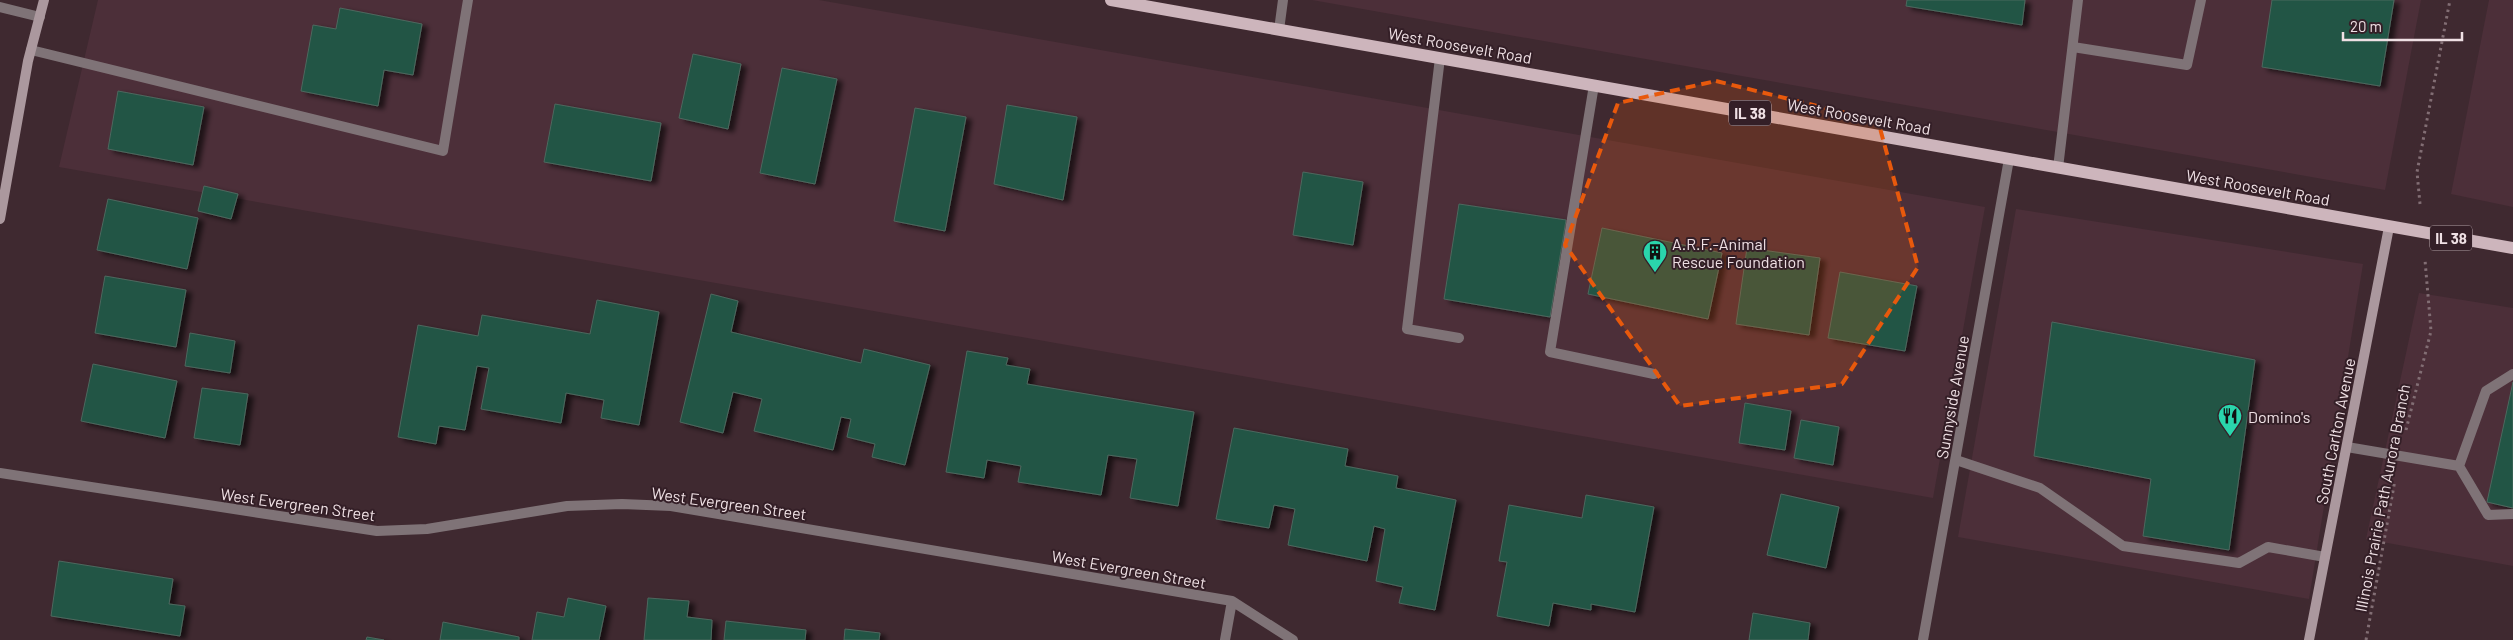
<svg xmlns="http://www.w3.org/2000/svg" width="2513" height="640" font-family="Barlow,sans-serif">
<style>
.built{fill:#4c2f39}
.building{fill:#205445;stroke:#4d685e;filter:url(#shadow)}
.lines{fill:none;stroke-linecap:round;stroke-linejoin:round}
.path{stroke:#826e74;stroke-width:3;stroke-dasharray:2.5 4;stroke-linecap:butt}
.lane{stroke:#7f7377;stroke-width:10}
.street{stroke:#7f7377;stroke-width:10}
.secondary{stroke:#ab989e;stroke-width:10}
.primary{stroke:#cdb5bc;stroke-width:12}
.marked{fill:#e8590c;fill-opacity:0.2;stroke:#e8590c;stroke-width:4;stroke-dasharray:10 6;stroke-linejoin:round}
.labels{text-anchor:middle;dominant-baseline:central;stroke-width:4;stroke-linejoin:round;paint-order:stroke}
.shield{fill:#341f27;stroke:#b7a6ab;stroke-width:1}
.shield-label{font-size:15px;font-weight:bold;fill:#efe0e4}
.street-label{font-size:16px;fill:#efe0e4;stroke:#341f27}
.poi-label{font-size:16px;fill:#efe0e4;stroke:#341f27;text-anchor:start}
</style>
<defs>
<filter id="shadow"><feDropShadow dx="5.5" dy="3" stdDeviation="2.5" flood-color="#0009"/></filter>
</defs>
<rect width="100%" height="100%" fill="#3f2930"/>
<path class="built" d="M 98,0 L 819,0 L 1985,207 L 1933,498 L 59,167 Z
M 1312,0 L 2421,0 L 2385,190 Z
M 2489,0 L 2513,0 L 2513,207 L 2451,194 Z
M 2016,209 L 2363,264 L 2309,599 L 1958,537 Z
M 2419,293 L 2513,308 L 2513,566 L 2366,539 Z"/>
<path class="building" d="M 1907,0 L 2025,0 L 2022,25 L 1906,6 Z
M 2272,0 L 2394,0 L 2380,86 L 2262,67 Z
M 340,8 L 422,24 L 413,75 L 384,70 L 378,106 L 301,91 L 313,25 L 336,29 Z
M 693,54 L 741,64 L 728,129 L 679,118 Z
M 782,68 L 837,79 L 815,184 L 760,173 Z
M 118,91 L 204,107 L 193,165 L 108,149 Z
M 555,104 L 661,123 L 651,181 L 544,162 Z
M 1007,105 L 1077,117 L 1063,200 L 994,184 Z
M 915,108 L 966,117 L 945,231 L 894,221 Z
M 1303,172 L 1363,182 L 1353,245 L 1293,235 Z
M 204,186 L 238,194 L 231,219 L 198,211 Z
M 108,199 L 198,218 L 187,269 L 97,250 Z
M 1459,204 L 1566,220 L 1550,317 L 1444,299 Z
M 1602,228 L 1722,253 L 1708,319 L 1588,294 Z
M 1747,248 L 1820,258 L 1809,335 L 1736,324 Z
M 1840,272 L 1917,286 L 1905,351 L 1828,338 Z
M 105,276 L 186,290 L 176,347 L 95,333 Z
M 711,294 L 738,301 L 731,332 L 861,363 L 864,349 L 930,365 L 905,465 L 872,457 L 875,444 L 847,437 L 851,419 L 841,417 L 833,450 L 754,431 L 762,399 L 733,392 L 723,433 L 680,422 Z
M 597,300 L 659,312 L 639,425 L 601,418 L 604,400 L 566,393 L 561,423 L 481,409 L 489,368 L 477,366 L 465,430 L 439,426 L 436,444 L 398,437 L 418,325 L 478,336 L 482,315 L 590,334 Z
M 2052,322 L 2255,360 L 2229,550 L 2143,536 L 2151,479 L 2034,456 Z
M 190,333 L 235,341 L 230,373 L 185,366 Z
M 967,351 L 1008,358 L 1006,365 L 1030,369 L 1027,384 L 1194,412 L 1178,506 L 1130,498 L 1137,459 L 1108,455 L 1101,495 L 1018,482 L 1021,466 L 987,460 L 984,478 L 946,472 Z
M 93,364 L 177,381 L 165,438 L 81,421 Z
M 2513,382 L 2513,508 L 2487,502 Z
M 202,388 L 248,394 L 240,445 L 194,438 Z
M 1745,403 L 1791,411 L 1785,450 L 1739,443 Z
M 1801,420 L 1839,427 L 1833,465 L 1794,458 Z
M 1234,428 L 1348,449 L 1345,466 L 1398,476 L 1396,488 L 1456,500 L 1435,610 L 1399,603 L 1403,587 L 1376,581 L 1385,529 L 1374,526 L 1367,561 L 1288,545 L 1295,509 L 1274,505 L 1269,528 L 1216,519 Z
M 1781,494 L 1839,507 L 1826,568 L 1767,555 Z
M 1586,495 L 1654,507 L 1635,612 L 1591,604 L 1591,610 L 1553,603 L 1549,626 L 1497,616 L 1507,562 L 1499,561 L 1509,505 L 1582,518 Z
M 59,561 L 173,579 L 169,604 L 185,606 L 180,636 L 51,616 Z
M 568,598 L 606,606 L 599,640 L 532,640 L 537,612 L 564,617 Z
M 648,598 L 689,601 L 687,617 L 712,620 L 711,640 L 644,640 Z
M 1753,613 L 1810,623 L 1808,640 L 1749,640 Z
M 726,621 L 806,630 L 805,640 L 724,640 Z
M 443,622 L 519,637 L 519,640 L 440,640 Z
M 845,629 L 880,633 L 879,640 L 844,640 Z
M 367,637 L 384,640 L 366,640 Z"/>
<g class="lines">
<path class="path" d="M 2420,204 L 2417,172 L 2450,0
M 2406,430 L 2431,331 L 2425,260
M 2366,640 L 2395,480"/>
<path class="lane" d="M 0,7 L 40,17
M 1279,30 L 1283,0
M 2073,47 L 2187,65 L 2201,0
M 31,50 L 443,151 L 468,0
M 1440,58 L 1407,329 L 1459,338
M 1594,85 L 1550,352 L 1654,374
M 2058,168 L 2078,0
M 2347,447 L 2459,466 L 2486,391 L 2513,374
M 1956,460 L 2040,488 L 2123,546 L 2239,563 L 2268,547 L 2325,557
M 2459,466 L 2488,515 L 2513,514"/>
<path class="street" d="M 0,473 L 377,531 L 427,529 L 567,506 L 622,504 L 671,506 L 1232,601 L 1293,640
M 1225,640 L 1232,601
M 1923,640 L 2009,159"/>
<path class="secondary" d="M 0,219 L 28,61 L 44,0
M 2309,640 L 2389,227"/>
<path class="primary" d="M 1111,0 L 2513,248"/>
</g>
<path class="marked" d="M 1716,81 L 1878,121 L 1918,267 L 1842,384 L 1680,406 L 1565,245 L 1618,103 Z"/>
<defs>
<symbol id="building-pin" viewBox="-11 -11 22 30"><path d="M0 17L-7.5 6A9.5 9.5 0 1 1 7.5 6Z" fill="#2ad5ac" stroke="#341f27"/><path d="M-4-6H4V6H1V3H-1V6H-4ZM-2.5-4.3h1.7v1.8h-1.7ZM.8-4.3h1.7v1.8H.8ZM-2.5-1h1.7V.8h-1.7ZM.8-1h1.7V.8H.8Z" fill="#111"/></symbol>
<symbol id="restaurant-pin" viewBox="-11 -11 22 30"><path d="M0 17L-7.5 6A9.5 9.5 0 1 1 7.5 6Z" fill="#2ad5ac" stroke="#341f27"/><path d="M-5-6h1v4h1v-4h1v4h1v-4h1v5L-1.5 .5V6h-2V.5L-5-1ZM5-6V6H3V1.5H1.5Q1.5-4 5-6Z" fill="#111"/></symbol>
</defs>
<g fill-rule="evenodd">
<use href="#building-pin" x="1641" y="238" width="28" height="38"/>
<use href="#restaurant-pin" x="2216" y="402" width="28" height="38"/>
</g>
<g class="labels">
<g class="shield">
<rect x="1729" y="100.5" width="42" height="25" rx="4"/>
<rect x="2430" y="225.5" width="42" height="25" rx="4"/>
</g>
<g class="shield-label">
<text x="1750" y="113">IL 38</text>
<text x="2451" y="238">IL 38</text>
</g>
<g class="street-label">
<text transform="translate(1460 45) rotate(10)">West Roosevelt Road</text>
<text transform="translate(1859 116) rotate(10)">West Roosevelt Road</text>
<text transform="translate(2258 187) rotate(10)">West Roosevelt Road</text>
<text transform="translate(1952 397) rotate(-80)">Sunnyside Avenue</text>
<text transform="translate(2335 431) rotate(-79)">South Carlton Avenue</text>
<text transform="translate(2382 498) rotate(-79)">Illinois Prairie Path Aurora Branch</text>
<text transform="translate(729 503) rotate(8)">West Evergreen Street</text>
<text transform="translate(298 504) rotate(8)">West Evergreen Street</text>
<text transform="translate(1129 569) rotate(10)">West Evergreen Street</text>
</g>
<g class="poi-label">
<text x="1672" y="243">A.R.F.-Animal<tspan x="1672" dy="18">Rescue Foundation</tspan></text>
<text x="2248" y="416">Domino's</text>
</g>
</g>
<path d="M2343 32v8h119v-8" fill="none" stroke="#efe0e4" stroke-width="2.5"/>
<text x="2350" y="32" font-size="15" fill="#efe0e4" stroke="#341f27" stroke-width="4" paint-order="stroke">20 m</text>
</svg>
